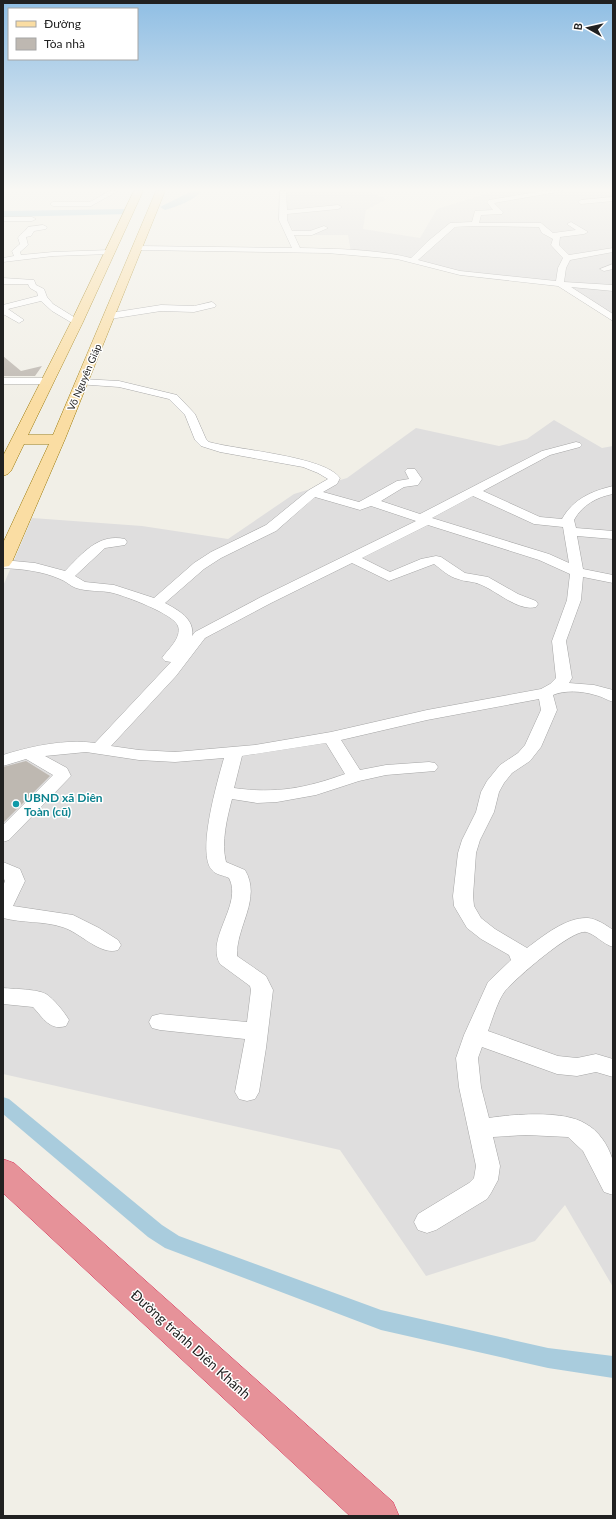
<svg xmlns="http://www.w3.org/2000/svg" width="616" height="1519" font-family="Lato,sans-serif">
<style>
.residential{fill:#dfdede}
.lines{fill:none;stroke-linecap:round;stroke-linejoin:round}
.canal{fill:#a9ccdd;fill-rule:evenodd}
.river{fill:#a9ccdd;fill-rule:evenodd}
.building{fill:#beb8b1}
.minor-casing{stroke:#a5a5a5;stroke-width:1}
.major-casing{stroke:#9a7704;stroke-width:1}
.highway-casing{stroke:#d82c56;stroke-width:1}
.minor{fill:#fff;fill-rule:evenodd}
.major{fill:#fadda3;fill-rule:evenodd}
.highway{fill:#e69299;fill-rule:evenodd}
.culture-dot{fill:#0f9aa8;stroke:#fff;stroke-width:1.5}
.labels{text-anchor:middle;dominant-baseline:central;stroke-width:3;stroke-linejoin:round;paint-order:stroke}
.far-street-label{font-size:10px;fill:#212121;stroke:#fff}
.culture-label{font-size:12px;font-weight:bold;fill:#0d838f;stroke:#fff;text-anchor:start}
.near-street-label{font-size:14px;fill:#212121;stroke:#fff}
</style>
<rect width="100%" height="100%" fill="#f1efe7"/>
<path class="residential" d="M 286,191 L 368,192 L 387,199 L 366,210 L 363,229 L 420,238 L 437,209 L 492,192 L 608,191 L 613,193 L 613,316 L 554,282 L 462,272 L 407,258 L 351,252 L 348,235 L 297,235 L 287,222 Z
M 554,420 L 602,448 L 613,446 L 613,1287 L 565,1205 L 535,1241 L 426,1276 L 340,1150 L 3,1074 L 3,586 L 32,518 L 142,526 L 228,539 L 294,494 L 347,478 L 416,428 L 499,446 L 527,439 Z"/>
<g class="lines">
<path class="canal" d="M 3,1097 L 9,1099 L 162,1225 L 179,1236 L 381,1310 L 548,1348 L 613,1356 L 613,1378 L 548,1368 L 381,1330 L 165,1248 L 148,1237 L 3,1114 Z"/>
<path class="river" d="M 192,191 L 202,191 C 193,201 178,206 165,210 L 160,207 Z
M 127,209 L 130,210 L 132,212 L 130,214 L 3,217 L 3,211 Z"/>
</g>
<path class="building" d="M 3,356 L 21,371 L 42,366 L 35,376 L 3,376 Z
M 26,761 L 50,776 L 3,823 L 3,767 Z"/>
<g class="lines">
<defs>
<path id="minor" d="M 109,191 L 118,191 L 91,206 L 53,206 L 50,204 L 53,202 L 90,202 Z
M 280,191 L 286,191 L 287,210 L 338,205 L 342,207 L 338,209 L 287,214 L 287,220 L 292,231 L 310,231 L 324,226 L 328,228 L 312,235 L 294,235 L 300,248 C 337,249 376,249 411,258 L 427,242 L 450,223 L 472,222 L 475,211 L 493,210 L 487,202 L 489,200 L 543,191 L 563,191 L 494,203 L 503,212 L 502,214 L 481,215 L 479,223 L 541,223 L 553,233 L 576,230 L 567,224 L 571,222 L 588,232 L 584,234 L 560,237 L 559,245 L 569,255 L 613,248 L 613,252 L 570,260 L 566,268 L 564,282 L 613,285 L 613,291 L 571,287 L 613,314 L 613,321 L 558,286 L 460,275 L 397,259 L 327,253 L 138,250 L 134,248 L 138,246 L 292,248 L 279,220 ZM 471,226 L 539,227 L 542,233 L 553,239 L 551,245 L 563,258 L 558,268 L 556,281 L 460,271 L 418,260 L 455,227 Z
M 613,197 L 613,201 L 581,204 L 578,202 L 581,200 Z
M 3,217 L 32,217 L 36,219 L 32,221 L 3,221 Z
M 43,225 L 47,227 L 46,229 L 34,231 L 31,236 L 26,237 L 28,245 L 20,252 L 21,255 L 53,252 L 110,250 L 114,252 L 110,254 L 53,256 L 3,262 L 3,258 L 14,256 L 12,251 L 20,244 L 18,238 C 21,233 25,232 28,227 Z
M 613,264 L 613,269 L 604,271 L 600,269 Z
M 3,278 L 34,280 L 36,285 L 44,289 L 47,297 L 53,304 L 82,322 L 77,325 L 74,324 L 52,311 L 41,301 L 8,309 L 24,320 L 19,323 L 3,314 L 3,305 L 38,296 L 37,292 L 30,288 L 28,284 L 3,284 Z
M 212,302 L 216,305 L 215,307 L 194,312 L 161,311 L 110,319 L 106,316 L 110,313 L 161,305 L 194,306 Z
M 3,378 L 47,378 L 52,381 L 47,384 L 3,384 Z
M 81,379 L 119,381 L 177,395 L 195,414 L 206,439 L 209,442 C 237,450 324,456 340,478 L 337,484 L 323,492 L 359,502 L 397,481 L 409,479 L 405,471 L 407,469 L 415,469 L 422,479 L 418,485 L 404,487 L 381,501 L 420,514 L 542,451 L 576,442 L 580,443 L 582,445 L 580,447 L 550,455 L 483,491 L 540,517 L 562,519 C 573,499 592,491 613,486 L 613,494 C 597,497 582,505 574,520 L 576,528 L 613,531 L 613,539 L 577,536 L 583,569 L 613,575 L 613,583 L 583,577 L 581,600 L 566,641 L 572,678 L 569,683 L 594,685 L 613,690 L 613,702 C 607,700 601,696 595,695 C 582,691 565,690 553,695 L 557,710 L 541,747 L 530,761 L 512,773 L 504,783 L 499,792 L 494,812 L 480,840 L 476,853 L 473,896 L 474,906 L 481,918 L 495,929 L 527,948 C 543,936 566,917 588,918 C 597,919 606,925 613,930 L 613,947 C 603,944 595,934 586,932 C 572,929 515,979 505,991 C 498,1000 492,1020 488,1031 L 558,1056 L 577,1058 L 596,1054 L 613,1059 L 613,1077 L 596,1072 L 577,1076 L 557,1074 L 482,1047 L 478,1058 L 481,1087 L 489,1118 C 514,1114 565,1110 586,1124 C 598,1130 608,1145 612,1158 C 615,1166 613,1185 613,1195 L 604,1192 L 583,1151 L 568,1137 L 526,1135 L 493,1137 L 500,1166 L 498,1180 L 491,1193 L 487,1199 L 436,1230 L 427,1233 L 418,1230 L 414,1222 L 418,1214 L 469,1183 L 474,1178 L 476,1166 L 459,1087 L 456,1058 L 464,1035 L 488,982 L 511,960 L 509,955 L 481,939 L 467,928 L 454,906 L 453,896 L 458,853 L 462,840 L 476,812 L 481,792 L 487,781 L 500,765 L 518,753 L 525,745 L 541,710 L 539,699 L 427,720 L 341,740 L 360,770 L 386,765 L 429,762 L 435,763 L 438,767 L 435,771 L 386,775 L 359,781 L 316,795 L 277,802 L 257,803 L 232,799 C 227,818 221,842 226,862 L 245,870 C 262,899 236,926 237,956 L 266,976 L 273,990 L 266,1048 L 259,1092 L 255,1099 L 247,1101 L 239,1099 L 235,1092 L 245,1039 L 160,1030 L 152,1028 L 149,1022 L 152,1016 L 160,1014 L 247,1022 L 251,990 L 250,986 L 220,964 C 205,938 243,905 229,878 C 223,875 216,875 212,870 C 196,854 218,779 224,758 L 175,762 L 139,760 L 86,752 L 45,756 L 67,768 L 71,776 L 9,840 L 3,842 L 3,825 L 53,775 L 26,759 L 3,766 L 3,755 C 32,746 65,739 95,743 L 171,662 L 165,661 L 162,658 C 168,649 182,638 178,626 C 174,614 125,596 113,593 C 101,590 88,592 76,588 C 70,586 66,581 60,579 C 42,571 22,569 3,568 L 3,560 L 35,563 L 65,571 C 82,554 98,533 125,539 L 127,542 L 125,545 L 105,548 L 75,576 L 85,582 L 114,585 L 154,598 L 194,563 L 211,552 L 266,525 L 309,490 L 328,479 L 318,473 L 303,467 L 220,452 L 201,446 L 195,440 L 185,415 L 169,399 L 119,387 L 77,384 L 76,382 L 77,380 ZM 473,496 L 534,524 L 563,527 L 569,563 L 549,554 L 432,518 ZM 315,497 L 360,510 L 371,506 L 416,521 L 261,597 L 195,632 L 192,636 C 195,619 178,610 165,603 L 204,569 L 221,558 L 276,531 ZM 428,525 L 539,560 L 570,574 L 567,600 L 552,641 L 556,678 L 550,684 L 541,689 L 427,710 L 331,732 L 255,745 L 175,752 L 139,750 L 111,746 L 176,676 L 205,638 L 271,603 L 352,563 L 389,581 L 434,564 C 441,569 449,577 458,579 C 465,582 473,581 479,584 C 496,590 518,612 536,607 L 538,604 L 536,601 L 518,594 L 488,577 L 465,573 L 441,557 L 436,556 L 421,559 L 390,572 L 362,558 ZM 326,743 L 345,774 C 306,788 276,794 234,788 L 242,756 Z
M 3,862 L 20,869 L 25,881 L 13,906 L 73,915 L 99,928 L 118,940 L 121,945 L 118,950 C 100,956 80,932 62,927 C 44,921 22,923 3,918 L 3,886 L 5,881 L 3,877 Z
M 3,988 C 14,989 37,989 46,994 C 53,998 65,1013 69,1020 L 66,1026 C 50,1031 43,1018 33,1007 L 3,1004 Z"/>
<path id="major" d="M 134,191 L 143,191 L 83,322 L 28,435 L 53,435 L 156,191 L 165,191 L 65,439 L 12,562 L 9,566 L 3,567 L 3,543 L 49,444 L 24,444 L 11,471 L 8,474 L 3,476 L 3,456 L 71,322 Z"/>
<path id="highway" d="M 3,1159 L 14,1163 L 393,1502 L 399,1516 L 350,1516 L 3,1193 Z"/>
</defs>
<use href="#minor" class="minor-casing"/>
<use href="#major" class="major-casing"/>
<use href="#highway" class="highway-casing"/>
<use href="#minor" class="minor"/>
<use href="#major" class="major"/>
<use href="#highway" class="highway"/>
</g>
<linearGradient id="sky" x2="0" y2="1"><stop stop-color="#8fbee4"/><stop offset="0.47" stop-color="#f9f8f4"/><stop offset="1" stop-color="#f9f8f4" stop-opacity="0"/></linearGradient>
<rect width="616" height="404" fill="url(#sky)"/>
<circle class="culture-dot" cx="16" cy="804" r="4"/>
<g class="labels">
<g class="far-street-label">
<text transform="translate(84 377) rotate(-67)">Võ Nguyên Giáp</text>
</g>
<g class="culture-label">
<text x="24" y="797">UBND xã Diên<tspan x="24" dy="14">Toàn (cũ)</tspan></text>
</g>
<g class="near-street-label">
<text transform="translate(191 1344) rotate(42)">Đường tránh Diên Khánh</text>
</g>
</g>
<rect width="616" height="1519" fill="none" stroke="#212121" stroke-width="8"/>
<rect x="8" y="8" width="130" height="52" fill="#ffffff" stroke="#a6a6a6"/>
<rect x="16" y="21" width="20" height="6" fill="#fadda3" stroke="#a6a6a6"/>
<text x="44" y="28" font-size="12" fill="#212121">Đường</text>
<rect x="16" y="38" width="20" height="12" fill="#beb8b1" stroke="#a6a6a6"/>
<text x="44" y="48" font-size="12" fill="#212121">Tòa nhà</text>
<g transform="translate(588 28) rotate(278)" stroke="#ffffff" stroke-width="3" paint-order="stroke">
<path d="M0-3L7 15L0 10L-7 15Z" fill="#212121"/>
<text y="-6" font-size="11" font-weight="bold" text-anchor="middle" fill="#212121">B</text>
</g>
</svg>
